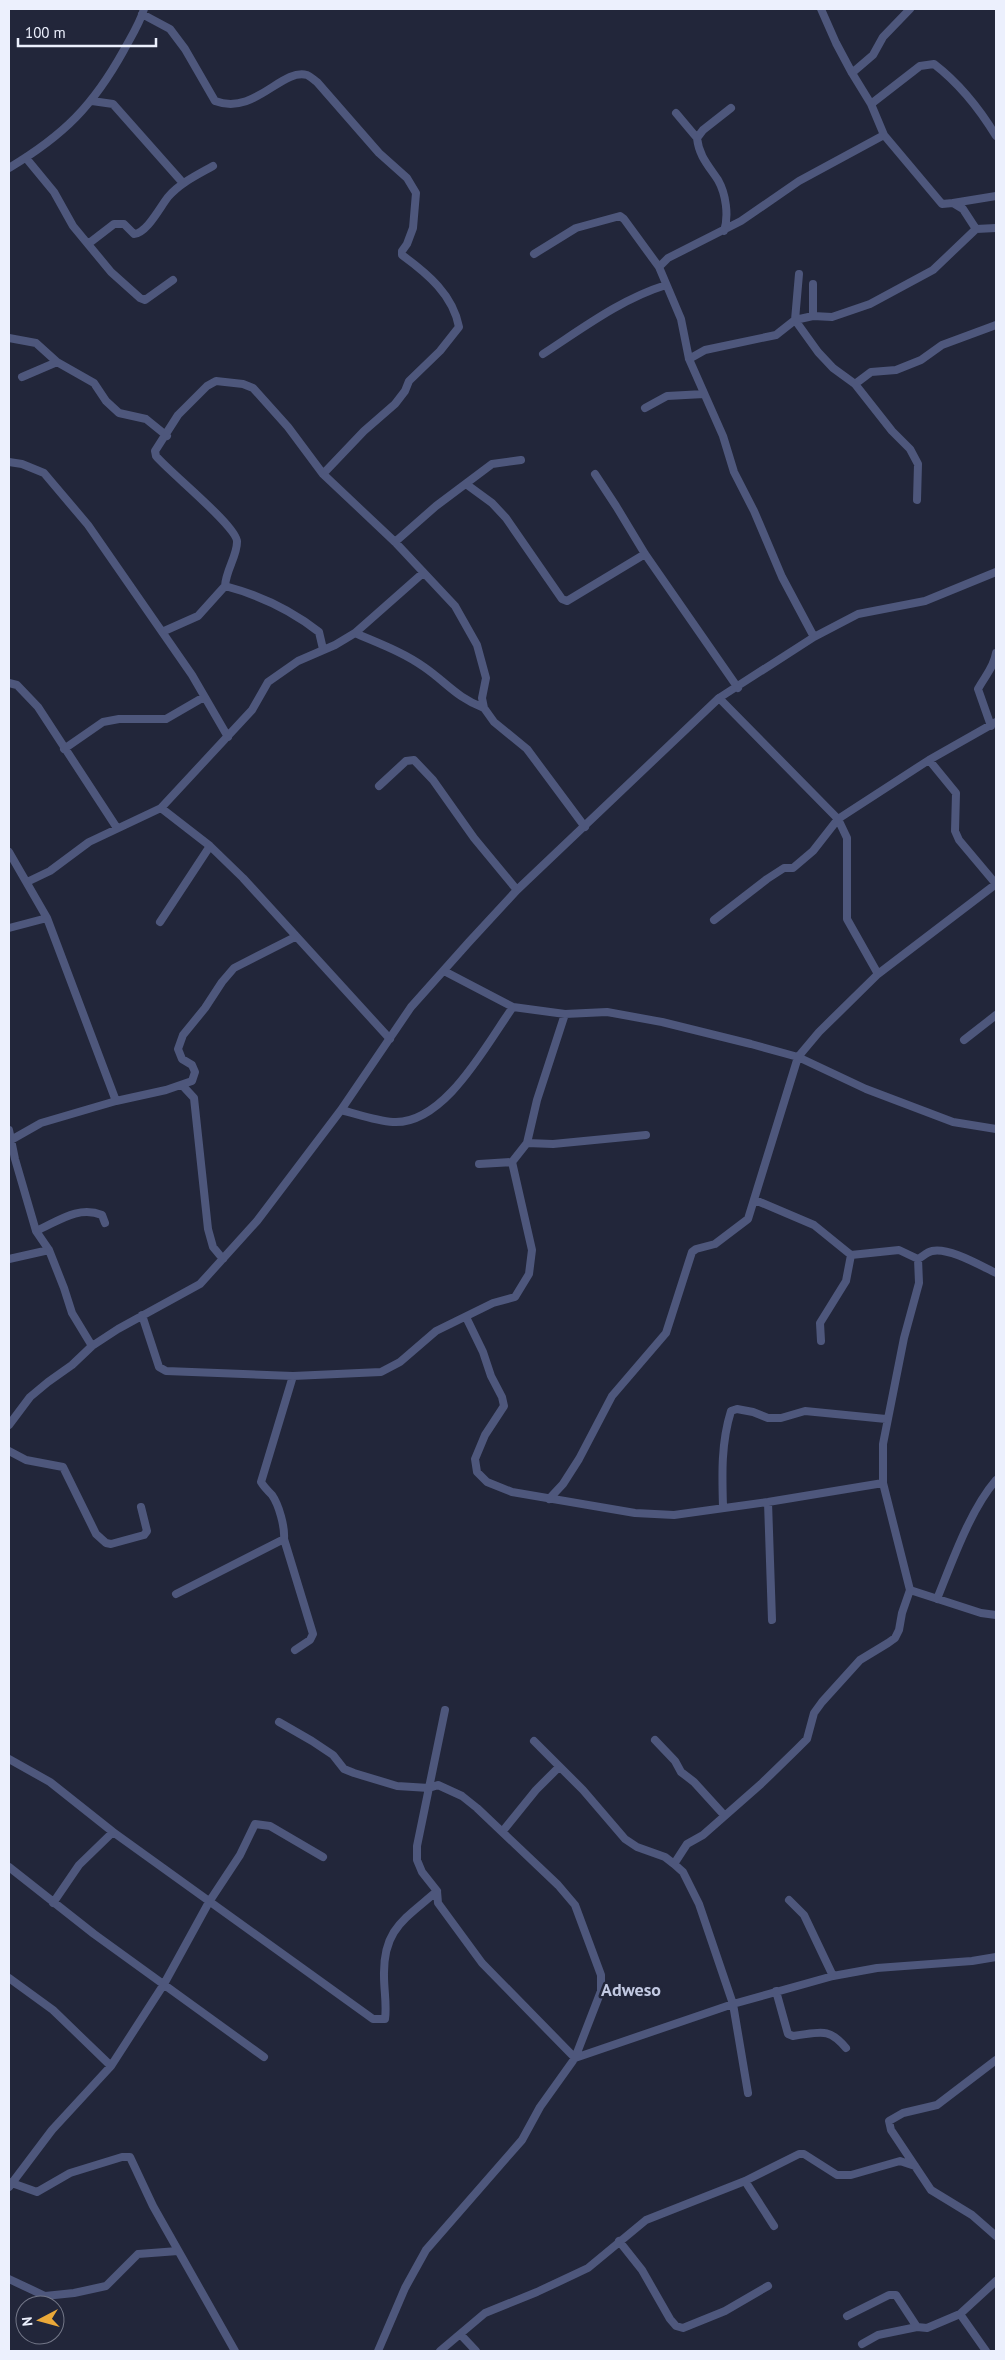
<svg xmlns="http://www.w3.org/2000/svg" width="1005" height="2360" font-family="'PT Sans',sans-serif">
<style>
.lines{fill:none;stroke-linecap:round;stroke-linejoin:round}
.street{stroke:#4e577c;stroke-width:8}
.labels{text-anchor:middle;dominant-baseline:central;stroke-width:5;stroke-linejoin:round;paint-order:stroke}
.district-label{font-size:18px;font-weight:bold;fill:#c2c9e2;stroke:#22263a}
</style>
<rect width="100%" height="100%" fill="#22263a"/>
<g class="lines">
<path class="street" d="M 821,9 L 836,43 L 852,73
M 910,9 L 883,37 L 873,55 L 852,73 L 871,104 L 884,135 L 942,204 L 953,203 L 963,209 L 976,229
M 142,14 L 170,29 L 185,49 L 215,101 C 255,116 281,68 307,75 C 310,76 314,80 317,82 L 379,153 L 407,178 L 416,193 L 413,228 L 407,244 L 402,251 L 402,255 C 428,274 453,295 459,327 L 440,351 L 409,381 L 405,391 L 395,404 L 364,431 L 323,474
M 92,101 L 113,104 L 183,183
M 871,104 L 920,66 L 934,64 C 960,84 979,108 996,136
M 676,113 L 697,138
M 26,158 L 54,192 L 73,226 L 111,272 L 140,298 L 145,300 L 173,280
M 9,168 C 64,135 93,106 124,50 C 131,37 140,23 144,9
M 953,203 L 996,196
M 724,231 C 729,216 726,194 718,180 C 708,165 699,156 697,138 L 703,130 L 731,108
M 88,244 L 114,224 L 124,224 L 134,234 C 147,233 160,207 168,197 C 180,183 197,175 213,166
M 534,254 L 576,228 L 620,216 L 624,219 L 659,267 L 681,319 L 689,359 L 723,436 L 734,472 L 754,511 L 782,577 L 814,637
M 659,267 L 668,258 L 741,221 L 799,181 L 884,135
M 799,274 L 795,320 L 818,352 L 833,368 L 855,384 L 892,431 L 910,449 L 918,464 L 917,500
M 813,284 L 813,316
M 9,338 L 36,343 L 57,362
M 543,354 C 583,328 621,299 666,285
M 689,359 L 705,350 L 776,335 L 795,320 L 813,316 L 832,317 L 870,304 L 933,270 L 976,229 L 996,228
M 22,377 L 57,362 L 94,383 L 106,401 L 119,413 L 146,419 L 167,436
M 855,384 L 871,372 L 896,370 L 921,360 L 942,345 L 996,325
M 645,408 L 667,396 L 704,394
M 9,462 L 22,464 L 44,473 L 88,525 L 192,675 L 228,737
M 595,474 L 616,506 L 645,554 L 738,688
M 466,484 L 492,503 L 506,518 L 562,599 L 567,601 L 645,554
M 395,542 L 436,506 L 492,464 L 521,460
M 162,632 L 198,616 L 225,586
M 355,633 C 378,643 403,652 424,667 C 446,682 457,698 484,708
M 323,649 L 319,632 C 291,610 259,595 225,586 C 226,570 237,556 237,542 C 238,527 169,472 156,456 L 155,451 L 178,415 L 207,386 L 216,381 L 243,384 L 253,388 L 288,427 L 323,474 L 395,542 L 455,606 L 477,645 L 486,678 L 482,698 L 484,708 L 494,722 L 527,749 L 585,827
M 9,683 L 17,685 L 38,707 L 117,828
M 991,726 L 978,689 C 985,676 994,667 996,653
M 64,749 L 103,722 L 119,719 L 166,719 L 204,697
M 929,760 L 956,793 L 955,831 L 959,840 L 996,884
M 379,786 L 406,761 L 414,760 L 433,780 L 474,838 L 517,890
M 161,808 L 210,846 L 243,878 L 390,1039
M 9,852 L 47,918 L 116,1101
M 27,882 L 50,871 L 89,842 L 161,808 L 252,710 L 268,682 L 298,661 L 335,645 L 355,633 L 423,573
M 714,920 L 767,879 L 784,868 L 793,868 L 813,851 L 838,819 L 719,698
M 160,922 L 210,846
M 9,928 L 47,918
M 444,971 L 513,1007 L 565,1014 L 607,1012 L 662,1022 L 751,1044 L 798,1057 L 866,1089 L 953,1122 L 996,1129
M 878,974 L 847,919 L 847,838 L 838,819 L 929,760 L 996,722
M 964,1040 L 996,1015
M 182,1085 L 194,1098 L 208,1229 L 213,1247 L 223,1259
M 341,1110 C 357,1114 376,1121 393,1122 C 445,1125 487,1043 513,1007
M 9,1130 L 15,1159 L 36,1231 L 49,1250 L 64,1288 L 72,1313 L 92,1346
M 11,1140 L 41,1123 L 116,1101 L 166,1090 L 192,1081 L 195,1072 L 192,1065 L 182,1059 L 178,1049 L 183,1035 L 205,1008 L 222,982 L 234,968 L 295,937
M 527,1143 L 553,1144 L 646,1135
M 479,1164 L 512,1162 L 527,1143 L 537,1100 L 565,1014
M 755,1200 L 814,1225 L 851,1255 L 899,1250 L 918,1259
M 36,1231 C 57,1222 78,1205 102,1215 L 105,1223
M 9,1259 L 49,1250
M 142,1315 L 159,1367 L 166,1371 L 293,1376 L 381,1372 L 400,1362 L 436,1331 L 493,1303 L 515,1297 L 529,1274 L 532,1250 L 512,1162
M 466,1317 L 483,1352 L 491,1376 L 502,1397 L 504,1406 L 485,1435 L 475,1459 L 477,1472 L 487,1482 L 512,1492 L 635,1513 L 674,1515 L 768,1502 L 883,1483
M 821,1341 L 820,1323 L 846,1281 L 851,1255
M 293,1376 L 261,1482 C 264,1487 268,1491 272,1495 C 279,1505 285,1527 284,1539 L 313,1634 L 310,1640 L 295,1650
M 9,1425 L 30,1397 L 48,1382 L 72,1365 L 92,1346 L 118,1329 L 200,1284 L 257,1221 L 341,1110 L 411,1007 L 469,942 L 517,890 L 719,698 L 814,637 L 858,614 L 925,601 L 996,572
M 9,1451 L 26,1460 L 63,1467 L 96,1534 L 106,1543 L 111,1544 L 144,1535 L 147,1531 L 141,1507
M 549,1499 L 563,1484 L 579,1459 L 612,1396 L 666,1333 L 692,1252 L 696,1249 L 715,1244 L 748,1219 L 798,1057 L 819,1032 L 878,974 L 996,884
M 768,1502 L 772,1620
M 723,1507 C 722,1474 721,1443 731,1411 L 737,1409 L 753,1412 L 768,1418 L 781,1418 L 805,1411 L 886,1419
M 910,1590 L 981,1613 L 996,1615
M 176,1594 L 284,1539
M 937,1599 C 952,1562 970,1510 996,1480
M 279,1722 L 312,1741 L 333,1755 L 344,1769 L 354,1773 L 397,1786 L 429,1788 L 438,1785 L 462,1796 L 477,1808 L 558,1885 L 575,1905 L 601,1975 L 601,1991 L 575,2058 L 482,1963 L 438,1903 L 437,1891 L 422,1872 L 417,1860 L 417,1846 L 445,1710
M 655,1740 L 675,1761 L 681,1772 L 694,1782 L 724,1815
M 534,1741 L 583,1790 L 625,1839 L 637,1847 L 665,1857 L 674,1864
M 9,1759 L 50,1782 L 113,1832 L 373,2019 L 385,2019 C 387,2005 384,1991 384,1976 C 383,1929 404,1920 437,1891
M 502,1832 L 536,1790 L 559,1767
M 9,1867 L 94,1934 L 264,2057
M 789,1900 L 804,1915 L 833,1976
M 53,1903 L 79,1865 L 113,1832
M 9,1978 L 53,2010 L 111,2066
M 776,1991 L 788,2034 L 793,2036 C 819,2033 828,2026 846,2048
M 996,2060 L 937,2105 L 903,2113 L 889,2121 L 891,2130 L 931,2190 L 972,2215 L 996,2236
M 748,2093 L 733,2004 L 699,1904 L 683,1872 L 674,1864 L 687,1844 L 703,1835 L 761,1784 L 797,1749 L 807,1739 L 814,1713 L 822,1702 L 860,1660 L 888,1643 L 895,1638 L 899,1630 L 902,1613 L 910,1590 L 883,1483 L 883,1444 L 904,1338 L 919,1283 L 918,1259 C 922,1257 927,1252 932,1251 C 949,1247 981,1266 996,1273
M 745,2181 L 774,2226
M 9,2182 L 37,2192 L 70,2173 L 122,2157 L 130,2157 L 153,2206 L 235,2351
M 9,2187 L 52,2130 L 111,2066 L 164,1984 L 209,1902 L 240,1855 L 255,1824 L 270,1826 L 323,1857
M 619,2241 L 642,2270 L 670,2319 L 676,2326 L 683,2328 L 725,2311 L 768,2286
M 9,2279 L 45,2296 L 74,2293 L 106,2286 L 138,2254 L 178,2251
M 847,2316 L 889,2295 L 896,2295 L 917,2327 L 927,2328 L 960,2314
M 461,2335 L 476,2351
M 862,2344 L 878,2335 L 917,2327
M 378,2351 L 405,2288 L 426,2250 L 522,2140 L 540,2107 L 575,2058 L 733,2004 L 833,1976 L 877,1968 L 972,1961 L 996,1957
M 440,2351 L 485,2313 L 537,2292 L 588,2268 L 646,2220 L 745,2181 L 799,2154 L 804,2154 L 837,2175 L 851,2175 L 900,2161 L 915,2166
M 986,2351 L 960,2314 L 996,2281"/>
</g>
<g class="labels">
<g class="district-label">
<text x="631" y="1989">Adweso</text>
</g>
</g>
<rect width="1005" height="2360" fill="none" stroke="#ecf0fd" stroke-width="20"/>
<g transform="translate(40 2320) rotate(264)"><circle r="24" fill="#22263a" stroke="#737788"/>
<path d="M0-4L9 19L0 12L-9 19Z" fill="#eba939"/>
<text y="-8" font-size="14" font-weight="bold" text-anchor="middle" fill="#ecf0fd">N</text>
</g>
<path d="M18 38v8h138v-8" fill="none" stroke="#ecf0fd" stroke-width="2.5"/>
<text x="25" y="38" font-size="15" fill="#ecf0fd" stroke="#22263a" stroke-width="4" paint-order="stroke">100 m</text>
</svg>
